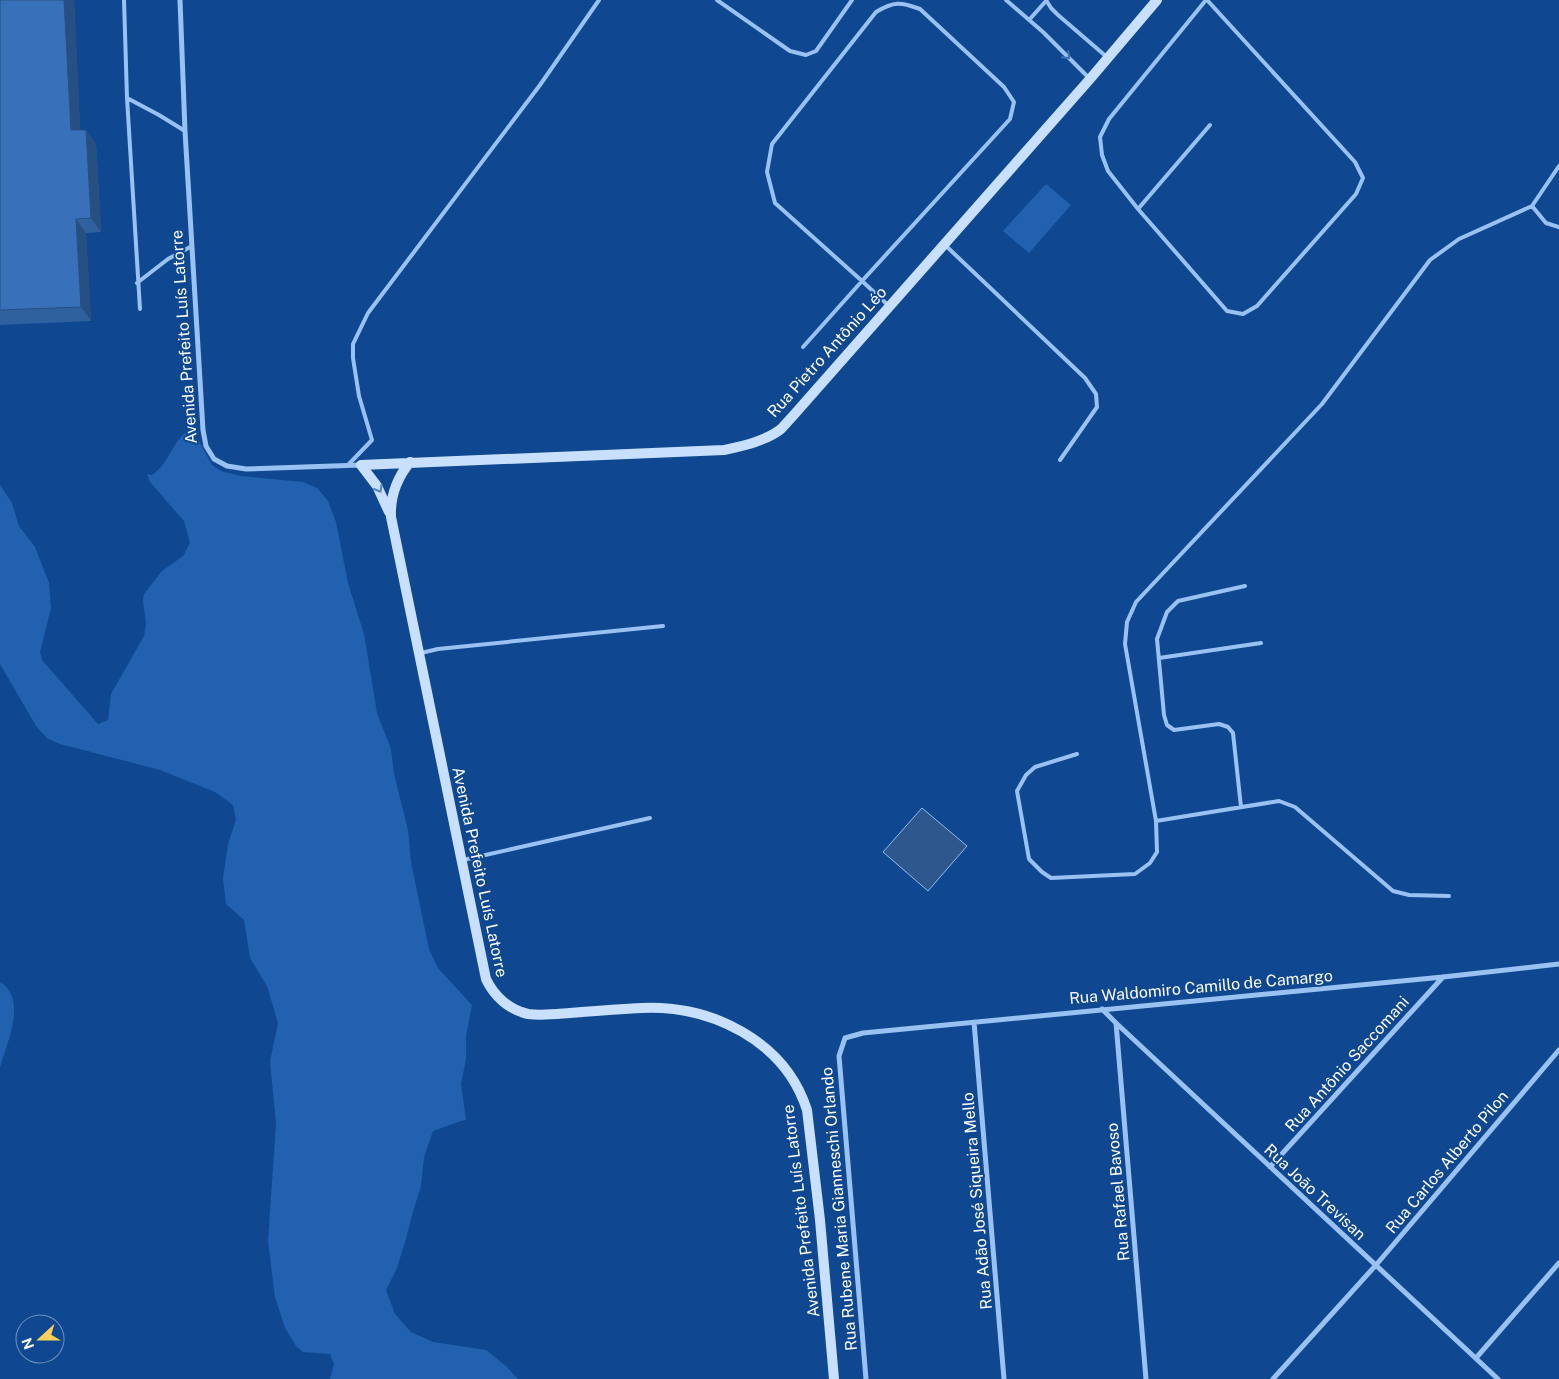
<svg xmlns="http://www.w3.org/2000/svg" width="1559" height="1379" font-family="'Public Sans',sans-serif">
<style>
.green{fill:#2161af}
.water{fill:#2e588d;stroke:#8abdf7}
.lines{fill:none;stroke-linecap:round;stroke-linejoin:round}
.service{stroke:#99c2f3;stroke-width:4}
.minor{stroke:#99c2f3;stroke-width:5}
.secondary{stroke:#c8dffd;stroke-width:10}
.wall{fill:#30619f}
.shaded-wall{fill:#274f82}
.building{fill:#3871b9;stroke:#274f82}
.oneway{stroke:#3f73b3}
.oneway2{stroke:#5984bc}
.labels{text-anchor:middle;dominant-baseline:central;stroke-width:4;stroke-linejoin:round;paint-order:stroke}
.street-label{font-size:16px;fill:#fff;stroke:#0f4890}
</style>
<rect width="100%" height="100%" fill="#0f4890"/>
<path class="green" d="M 1046,184 L 1071,205 L 1029,253 L 1003,231 Z
M 185,433 L 190,433 L 199,441 L 212,465 L 221,471 L 241,476 L 303,482 L 317,488 L 328,501 L 336,522 L 348,583 L 364,634 L 377,713 L 391,749 L 394,774 L 408,830 L 411,862 L 429,949 L 438,968 L 472,1005 L 466,1036 L 466,1059 L 461,1084 L 466,1120 L 461,1121 L 433,1131 L 424,1157 L 421,1186 L 413,1212 L 405,1242 L 397,1268 L 386,1290 L 395,1314 L 411,1332 L 433,1342 L 486,1350 L 506,1366 L 518,1379 L 330,1379 L 334,1364 L 330,1354 L 303,1352 L 296,1346 L 285,1328 L 275,1297 L 268,1241 L 276,1124 L 270,1061 L 278,1023 L 267,986 L 250,958 L 244,920 L 226,904 L 223,878 L 228,844 L 236,820 L 233,805 L 215,792 L 160,770 L 60,744 L 47,738 L 36,726 L 0,664 L 0,485 L 12,503 L 19,526 L 35,547 L 49,583 L 51,608 L 40,652 L 42,660 L 98,724 L 108,720 L 111,694 L 144,636 L 146,624 L 143,600 L 144,594 L 162,571 L 183,556 L 190,543 L 184,521 L 150,482 L 147,474 L 152,475 C 167,466 171,445 185,433 Z
M 0,982 C 28,999 7,1043 0,1067 Z"/>
<path class="water" d="M 922,808 L 967,846 L 928,891 L 883,852 Z"/>
<g class="lines">
<path class="service" d="M 124,0 L 127,98 L 140,309
M 717,0 L 790,51 L 806,55 L 816,51 L 852,0
M 1006,0 L 1043,32 L 1090,79
M 1046,0 L 1051,8 L 1058,15 L 1108,58
M 1206,0 L 1109,119 L 1100,137 L 1102,155 L 1108,171 L 1138,209 L 1227,311 L 1243,314 L 1257,306 L 1356,194 L 1363,178 L 1355,162 L 1207,0
M 1029,20 L 1046,1
M 127,98 L 159,115 L 185,131
M 1559,166 L 1532,206 L 1546,223 L 1559,227
M 1138,209 L 1210,125
M 945,245 L 1085,378 L 1096,394 L 1097,407 L 1060,460
M 137,283 L 168,259 L 192,246
M 803,347 L 862,281 L 1010,119 L 1014,102 L 1004,87 L 920,9 C 901,2 894,1 876,12 L 772,144 L 767,172 L 775,203 L 862,281 L 889,306
M 348,465 L 372,440 L 359,396 L 353,358 L 353,344 L 368,313 L 540,85 L 599,0
M 421,653 L 438,649 L 663,626
M 1159,658 L 1261,643
M 1077,754 L 1035,767 L 1026,775 L 1017,791 L 1029,859 L 1042,872 L 1051,878 L 1135,874 L 1150,863 L 1157,852 L 1156,821 L 1125,644 L 1127,622 L 1136,602 L 1322,404 L 1430,260 L 1459,239 L 1532,206
M 1241,807 L 1233,733 L 1228,727 L 1219,724 L 1174,730 L 1167,725 L 1164,715 L 1157,639 L 1167,612 L 1178,601 L 1245,586
M 1156,821 L 1279,801 L 1295,807 L 1393,891 L 1409,895 L 1449,896
M 463,860 L 650,818"/>
<path class="minor" d="M 180,0 L 185,131 L 203,430 L 206,446 L 214,459 L 227,466 L 246,469 L 361,465
M 1102,1009 L 1116,1023 L 1146,1379
M 974,1022 L 1004,1379
M 1116,1023 L 1498,1379
M 1270,1167 L 1443,977
M 1476,1358 L 1559,1263
M 866,1379 L 839,1056 L 845,1038 L 863,1033 L 1443,977 L 1559,964
M 1273,1379 L 1376,1265 L 1559,1050"/>
<path class="secondary" d="M 410,462 C 397,478 390,496 391,517 L 486,979 C 494,996 509,1010 528,1014 C 542,1016 557,1014 570,1013 C 594,1011 618,1009 642,1008 C 712,1005 785,1041 807,1110 L 820,1220 L 834,1379
M 361,465 L 724,450 C 742,446 766,441 781,429 C 785,425 788,421 792,417 L 1090,79 L 1157,0
M 361,465 L 377,486 L 389,512"/>
</g>
<path class="wall" d="M 0,0 L 74,0 L 80,130 L 86,130 L 96,144 L 101,232 L 86,233 L 91,321 L 0,325 Z"/>
<path class="shaded-wall" d="M 64,0 L 74,0 L 81,145 L 71,130 Z
M 86,130 L 96,144 L 101,232 L 91,218 Z
M 76,219 L 86,233 L 91,321 L 81,307 Z"/>
<path class="building" d="M 0,0 L 64,0 L 71,130 L 86,130 L 91,218 L 76,219 L 81,307 L 0,310 Z"/>
<defs><path id="oneway-chevron" d="M-2-3.5L2.5 0L-2 3.5" fill="none" stroke-width="1.6" stroke-linecap="round" stroke-linejoin="round" transform="scale(1.25)"/></defs>
<use class="oneway" href="#oneway-chevron" transform="translate(1067 56) rotate(45)"/>
<use class="oneway2" href="#oneway-chevron" transform="translate(379 489) rotate(60)"/>
<g class="labels">
<g class="street-label">
<text transform="translate(184 337) rotate(-94)">Avenida Prefeito Luís Latorre</text>
<text transform="translate(827 352) rotate(-48)">Rua Pietro Antônio Léo</text>
<text transform="translate(480 872) rotate(78)">Avenida Prefeito Luís Latorre</text>
<text transform="translate(1201 987) rotate(-5)">Rua Waldomiro Camillo de Camargo</text>
<text transform="translate(1347 1064) rotate(-48)">Rua Antônio Saccomani</text>
<text transform="translate(1447 1162) rotate(-50)">Rua Carlos Alberto Pilon</text>
<text transform="translate(1118 1192) rotate(-95)">Rua Rafael Bavoso</text>
<text transform="translate(1315 1192) rotate(43)">Rua João Trevisan</text>
<text transform="translate(977 1201) rotate(-95)">Rua Adão José Siqueira Mello</text>
<text transform="translate(839 1209) rotate(-95)">Rua Rubene Maria Gianneschi Orlando</text>
<text transform="translate(801 1211) rotate(-97)">Avenida Prefeito Luís Latorre</text>
</g>
</g>
<g transform="translate(40 1339) rotate(249)"><circle r="24" fill="#0f4890" stroke="#6f91bc"/>
<path d="M0-4L9 19L0 12L-9 19Z" fill="#ffcf5b"/>
<text y="-8" font-size="14" font-weight="bold" text-anchor="middle" fill="#ffffff">N</text>
</g>
</svg>
